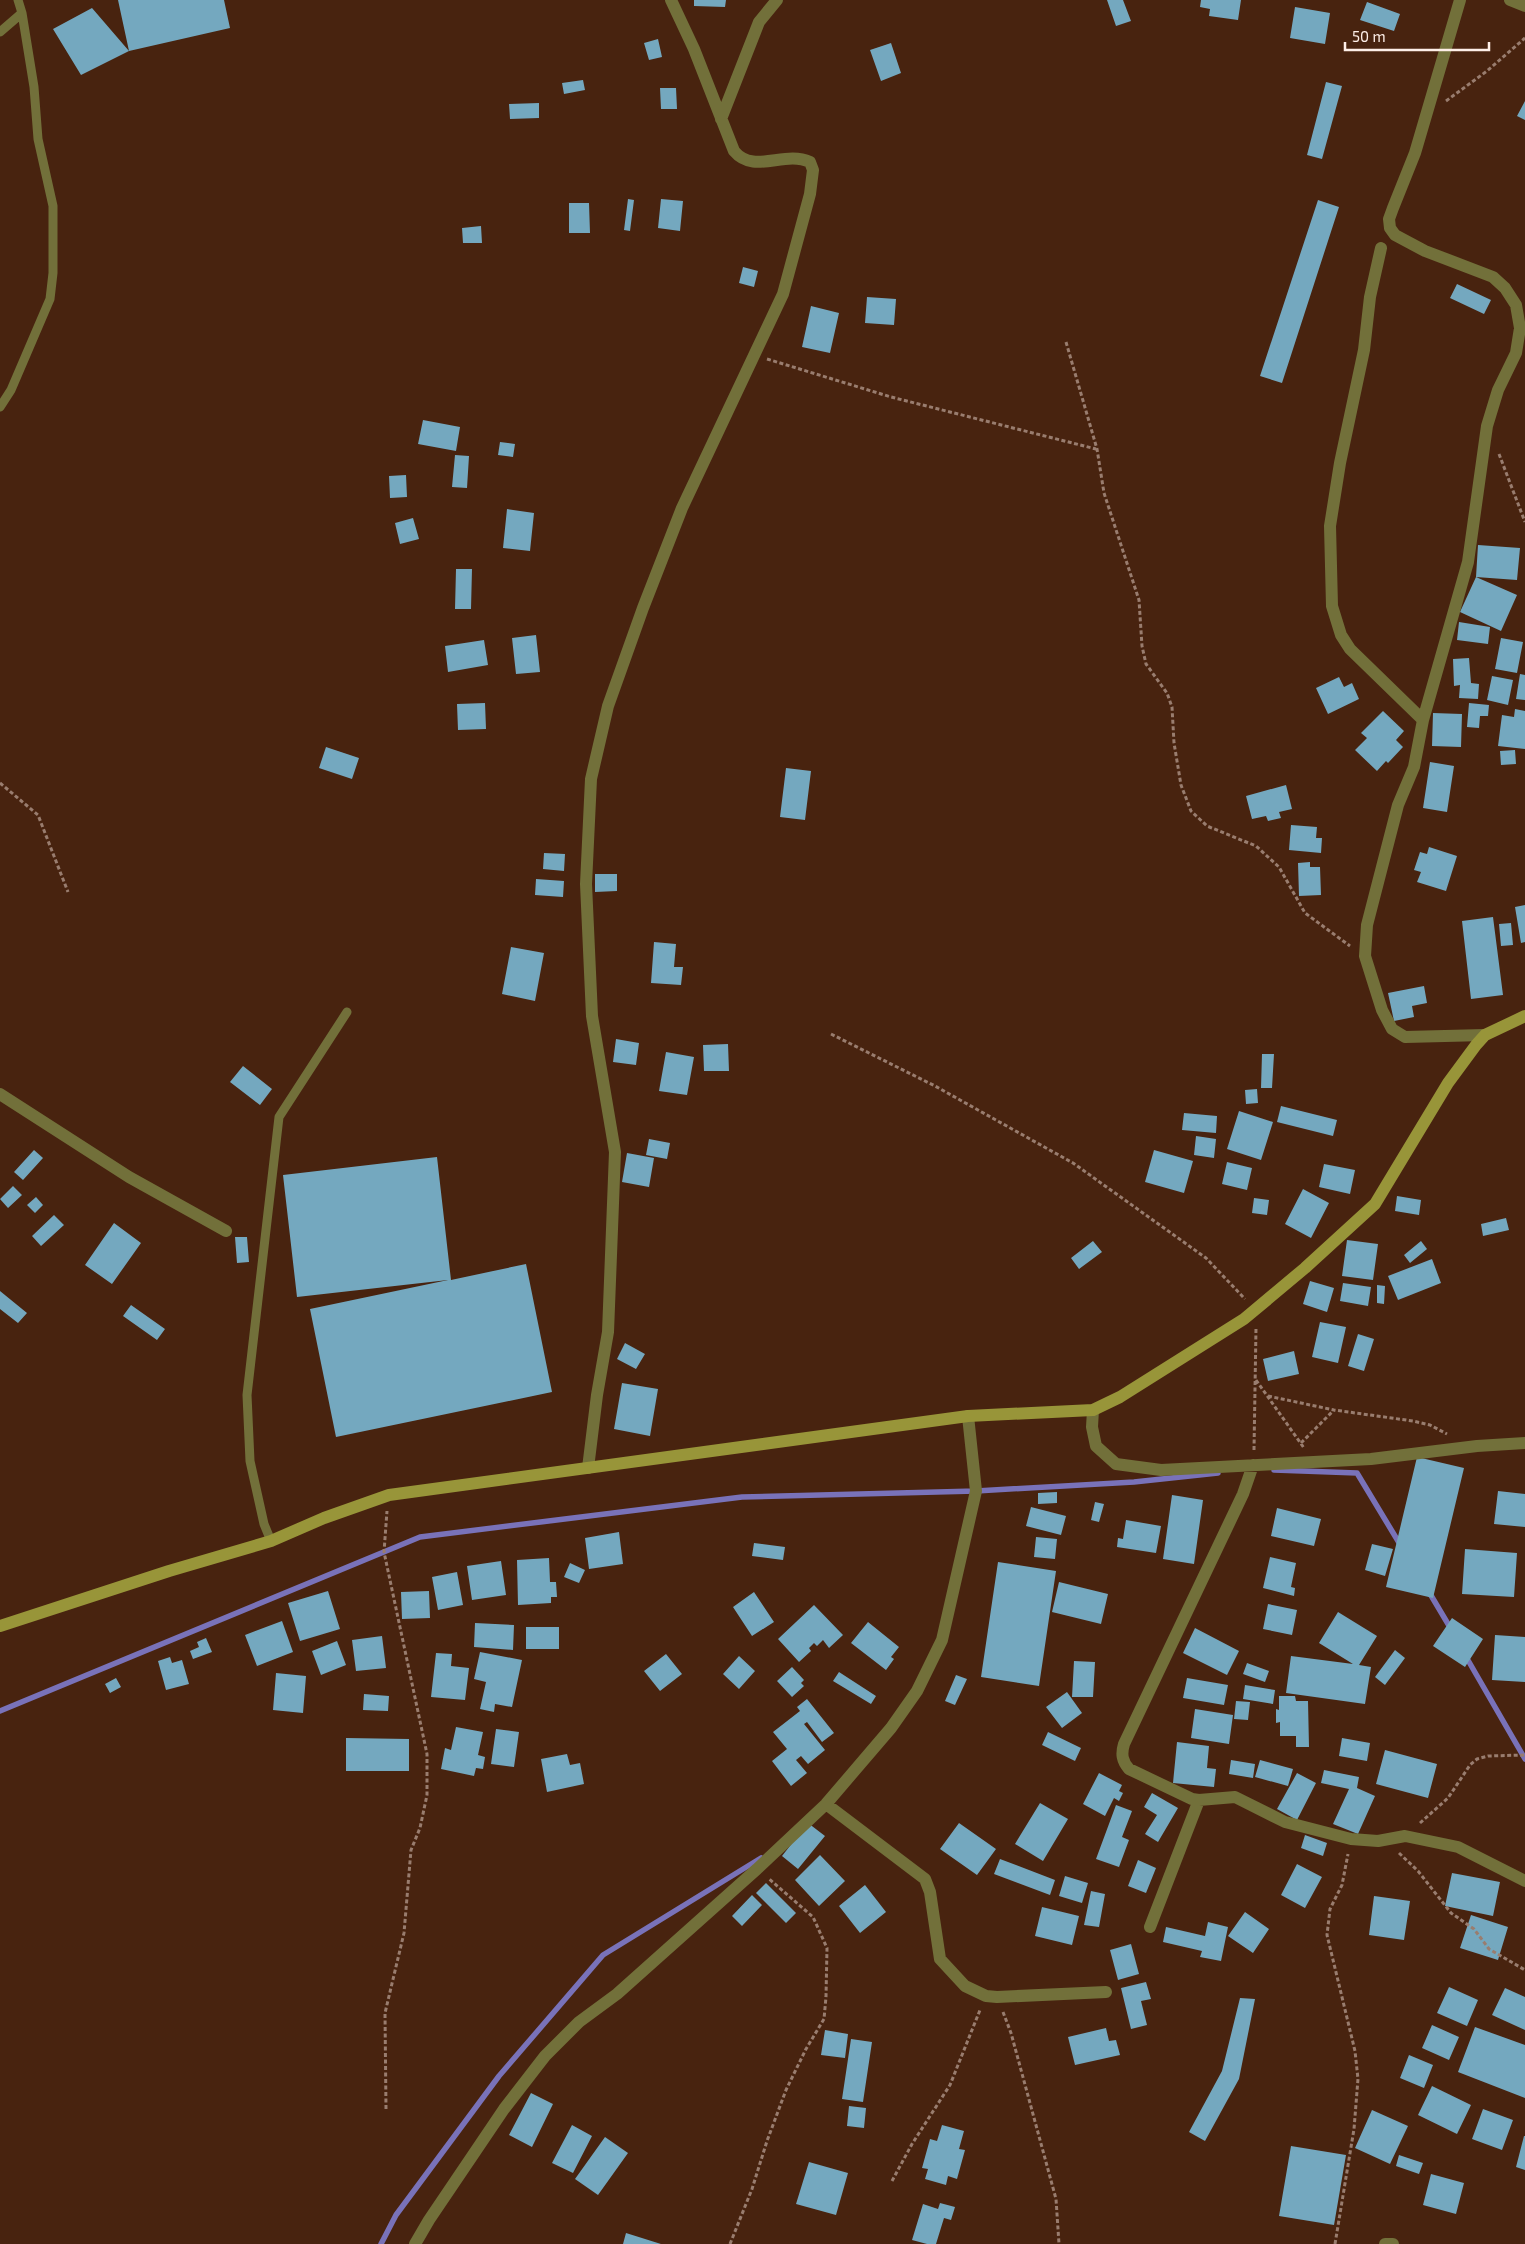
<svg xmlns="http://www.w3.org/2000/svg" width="1525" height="2244" font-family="'Exo 2',sans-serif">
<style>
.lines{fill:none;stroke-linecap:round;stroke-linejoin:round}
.stream{stroke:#7972b9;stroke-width:5.5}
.building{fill:#74a8bf}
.path{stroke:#997d6f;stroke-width:3;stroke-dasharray:4 2.5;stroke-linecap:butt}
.lane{stroke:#72703a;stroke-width:9}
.street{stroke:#72703a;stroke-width:12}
.secondary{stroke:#989539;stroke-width:12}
</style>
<rect width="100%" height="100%" fill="#48230f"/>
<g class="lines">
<path class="stream" d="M 1274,1470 L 1357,1473 L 1401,1546
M 1429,1592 L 1451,1629
M 1465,1655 L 1525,1759
M 0,1711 L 420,1537 L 742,1497 L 976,1491 L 1134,1482 L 1218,1473
M 381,2244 L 396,2215 L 499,2076 L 603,1955 L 761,1858"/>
</g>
<path class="building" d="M 118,0 L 224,0 L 230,28 L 129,51 Z
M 694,0 L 726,0 L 725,7 L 694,6 Z
M 1107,0 L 1123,0 L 1131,21 L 1116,26 Z
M 1201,0 L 1241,0 L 1238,20 L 1209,16 L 1210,9 L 1200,7 Z
M 1367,2 L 1400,14 L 1394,31 L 1360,20 Z
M 1295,7 L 1330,13 L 1325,44 L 1290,38 Z
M 92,8 L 129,51 L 81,75 L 53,29 Z
M 658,39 L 662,57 L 649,60 L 644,43 Z
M 891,43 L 901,73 L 881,81 L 870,50 Z
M 583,80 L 585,90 L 564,94 L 562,83 Z
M 1326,82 L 1342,86 L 1322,159 L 1307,155 Z
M 660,88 L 676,88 L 677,109 L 661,109 Z
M 1525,101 L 1525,120 L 1517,116 Z
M 539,103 L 539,118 L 510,119 L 509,104 Z
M 628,199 L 634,200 L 630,231 L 624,230 Z
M 661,199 L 683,201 L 680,231 L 658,228 Z
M 1318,200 L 1339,207 L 1282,383 L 1260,376 Z
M 569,203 L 589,203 L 590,233 L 569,233 Z
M 481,226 L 482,243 L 463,243 L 462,228 Z
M 743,267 L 758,271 L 754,287 L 739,283 Z
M 1457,284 L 1491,300 L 1484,314 L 1450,298 Z
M 867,297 L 896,299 L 894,325 L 865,323 Z
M 811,306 L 839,313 L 830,353 L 802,347 Z
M 423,420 L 460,427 L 456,451 L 418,444 Z
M 500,442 L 515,444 L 513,457 L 498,455 Z
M 455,455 L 469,456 L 467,488 L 452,487 Z
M 406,475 L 407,497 L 390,498 L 389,476 Z
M 507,509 L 534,513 L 530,551 L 503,548 Z
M 413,518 L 419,539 L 400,544 L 395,523 Z
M 1478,545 L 1520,548 L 1517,580 L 1476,577 Z
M 456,569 L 472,569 L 471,609 L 455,609 Z
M 1476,577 L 1517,595 L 1501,631 L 1460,612 Z
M 1459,622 L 1490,627 L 1488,644 L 1457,640 Z
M 536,635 L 540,672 L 516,674 L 512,638 Z
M 1501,638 L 1523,642 L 1517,673 L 1495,669 Z
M 484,640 L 488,665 L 448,672 L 445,646 Z
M 1469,658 L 1471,683 L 1479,684 L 1478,699 L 1459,698 L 1460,685 L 1454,686 L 1453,659 Z
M 1520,674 L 1525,675 L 1525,700 L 1516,699 Z
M 1492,676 L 1513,680 L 1508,705 L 1487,700 Z
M 1339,677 L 1344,687 L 1352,683 L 1359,699 L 1328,714 L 1316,688 Z
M 485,703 L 486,729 L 458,730 L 457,704 Z
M 1469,703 L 1489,705 L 1488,716 L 1480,716 L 1479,728 L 1467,727 Z
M 1515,709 L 1525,711 L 1525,749 L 1498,746 L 1502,715 L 1514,717 Z
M 1383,711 L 1404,731 L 1396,740 L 1403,747 L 1388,763 L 1386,761 L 1377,771 L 1355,750 L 1367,738 L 1361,733 Z
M 1433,713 L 1462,714 L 1461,747 L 1432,746 Z
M 326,747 L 359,758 L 352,779 L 319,768 Z
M 1515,750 L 1516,764 L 1501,765 L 1500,751 Z
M 1430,762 L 1454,766 L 1447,812 L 1423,808 Z
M 786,768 L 811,771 L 805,820 L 780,817 Z
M 1286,785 L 1292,809 L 1279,812 L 1281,818 L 1268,821 L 1266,816 L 1252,819 L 1246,796 Z
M 1291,825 L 1317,827 L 1316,838 L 1322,838 L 1321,853 L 1289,850 Z
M 1429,847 L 1457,856 L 1446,891 L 1417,882 L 1421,872 L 1414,870 L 1420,852 L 1427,854 Z
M 544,853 L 565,854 L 564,871 L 543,869 Z
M 1310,862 L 1310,867 L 1320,867 L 1321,895 L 1299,896 L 1298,863 Z
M 595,874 L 617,874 L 617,891 L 595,892 Z
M 536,879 L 564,881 L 563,897 L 535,895 Z
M 1525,905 L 1525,942 L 1521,943 L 1515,907 Z
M 1493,917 L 1503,995 L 1471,999 L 1462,921 Z
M 1511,923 L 1513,945 L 1501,946 L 1499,924 Z
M 654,942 L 676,944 L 674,967 L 683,967 L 681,985 L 651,983 Z
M 511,947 L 544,953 L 535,1001 L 502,994 Z
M 1424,986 L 1427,1003 L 1412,1006 L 1414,1017 L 1394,1021 L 1388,993 Z
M 616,1039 L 639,1043 L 636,1065 L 613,1062 Z
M 728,1044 L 729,1071 L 704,1071 L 703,1045 Z
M 666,1052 L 694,1057 L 687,1095 L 659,1091 Z
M 1262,1054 L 1274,1054 L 1272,1088 L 1261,1088 Z
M 243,1066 L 272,1089 L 260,1105 L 230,1082 Z
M 1257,1089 L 1258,1103 L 1246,1104 L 1245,1090 Z
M 1281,1106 L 1337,1120 L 1333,1136 L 1277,1122 Z
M 1239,1111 L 1273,1122 L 1261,1160 L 1227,1149 Z
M 1184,1113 L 1217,1116 L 1216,1133 L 1182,1130 Z
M 1196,1136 L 1216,1139 L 1214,1158 L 1194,1155 Z
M 649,1139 L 670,1143 L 667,1159 L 646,1155 Z
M 34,1150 L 43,1158 L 23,1180 L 14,1172 Z
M 1154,1150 L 1193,1161 L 1184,1193 L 1145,1182 Z
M 627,1153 L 654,1158 L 649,1187 L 622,1182 Z
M 437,1157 L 451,1280 L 526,1264 L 552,1392 L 336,1437 L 310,1309 L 448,1280 L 297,1297 L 283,1175 Z
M 1227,1162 L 1252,1168 L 1247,1190 L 1222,1184 Z
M 1324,1164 L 1355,1170 L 1350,1194 L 1319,1187 Z
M 13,1186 L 22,1195 L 8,1208 L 0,1199 Z
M 1303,1189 L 1329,1203 L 1311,1238 L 1285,1224 Z
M 1397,1196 L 1421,1200 L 1419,1215 L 1395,1211 Z
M 36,1197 L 43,1205 L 35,1213 L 27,1205 Z
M 1254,1198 L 1269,1200 L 1267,1215 L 1252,1213 Z
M 54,1215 L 64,1225 L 41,1246 L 32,1236 Z
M 1506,1218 L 1509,1230 L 1483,1236 L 1481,1224 Z
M 114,1223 L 141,1243 L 112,1284 L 85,1265 Z
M 235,1237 L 247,1237 L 249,1262 L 237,1263 Z
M 1347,1240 L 1378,1244 L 1373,1280 L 1342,1276 Z
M 1093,1241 L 1102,1252 L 1079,1269 L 1071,1258 Z
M 1421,1241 L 1427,1249 L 1410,1263 L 1404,1255 Z
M 1432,1259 L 1441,1283 L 1398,1300 L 1388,1276 Z
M 1310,1281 L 1334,1288 L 1327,1312 L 1303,1304 Z
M 1343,1283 L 1371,1287 L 1368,1306 L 1340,1301 Z
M 1377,1285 L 1385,1286 L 1384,1304 L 1377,1303 Z
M 0,1291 L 27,1313 L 18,1323 L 0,1309 Z
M 131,1305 L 165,1329 L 157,1340 L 123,1316 Z
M 1320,1322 L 1346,1327 L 1338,1363 L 1312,1357 Z
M 1358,1334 L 1374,1339 L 1364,1371 L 1348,1366 Z
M 625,1343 L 645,1354 L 636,1369 L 617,1359 Z
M 1294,1351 L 1299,1374 L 1268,1381 L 1263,1359 Z
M 622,1383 L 658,1389 L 650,1436 L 614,1429 Z
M 1417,1457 L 1464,1468 L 1433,1598 L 1386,1587 Z
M 1498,1491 L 1525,1494 L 1525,1527 L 1494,1524 Z
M 1057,1492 L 1057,1503 L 1038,1504 L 1038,1493 Z
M 1172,1495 L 1203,1500 L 1194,1564 L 1163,1559 Z
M 1095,1502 L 1104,1504 L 1099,1522 L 1091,1520 Z
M 1031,1507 L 1066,1516 L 1061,1535 L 1026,1526 Z
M 1277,1508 L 1321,1519 L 1314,1546 L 1271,1536 Z
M 1126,1520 L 1161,1526 L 1156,1553 L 1117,1547 L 1118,1538 L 1123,1539 Z
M 619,1532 L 623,1564 L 589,1569 L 585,1538 Z
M 1036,1537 L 1057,1539 L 1055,1559 L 1034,1557 Z
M 754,1543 L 785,1547 L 783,1560 L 752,1556 Z
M 1372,1544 L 1393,1549 L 1385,1576 L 1365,1570 Z
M 1465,1549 L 1517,1553 L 1514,1597 L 1462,1594 Z
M 1270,1557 L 1296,1563 L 1291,1587 L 1295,1588 L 1294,1596 L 1263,1588 Z
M 549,1558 L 550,1582 L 556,1582 L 557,1597 L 551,1597 L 551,1603 L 518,1605 L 517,1560 Z
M 501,1561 L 506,1595 L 472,1600 L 467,1566 Z
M 998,1562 L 1056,1571 L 1039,1686 L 981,1677 Z
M 570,1563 L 585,1570 L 579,1583 L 564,1577 Z
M 457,1572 L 463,1605 L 438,1610 L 432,1577 Z
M 1059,1582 L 1108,1594 L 1101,1624 L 1052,1612 Z
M 328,1591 L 340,1629 L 300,1641 L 288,1603 Z
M 429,1591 L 430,1618 L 402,1619 L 401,1592 Z
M 754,1592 L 774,1622 L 752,1636 L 733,1607 Z
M 1268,1604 L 1297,1610 L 1292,1635 L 1263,1629 Z
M 814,1605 L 843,1635 L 829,1648 L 823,1640 L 817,1646 L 814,1643 L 809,1648 L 811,1651 L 799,1662 L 778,1639 Z
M 1338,1612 L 1377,1636 L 1359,1665 L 1371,1667 L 1365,1704 L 1286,1693 L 1291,1656 L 1353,1664 L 1319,1643 Z
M 1452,1618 L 1483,1639 L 1465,1667 L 1433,1646 Z
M 282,1621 L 293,1652 L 257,1666 L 245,1635 Z
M 868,1622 L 899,1647 L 891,1657 L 894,1659 L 886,1670 L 851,1643 Z
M 475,1623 L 514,1625 L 513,1650 L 474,1647 Z
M 526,1627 L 559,1627 L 559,1649 L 526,1649 Z
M 1195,1628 L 1239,1651 L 1227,1675 L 1183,1653 Z
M 1495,1635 L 1525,1637 L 1525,1682 L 1492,1680 Z
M 382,1636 L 386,1668 L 356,1671 L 352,1640 Z
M 206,1638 L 212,1652 L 193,1659 L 190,1651 L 199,1647 L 197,1642 Z
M 337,1641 L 346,1665 L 321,1675 L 312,1651 Z
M 1395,1650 L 1405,1658 L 1385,1685 L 1375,1677 Z
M 480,1652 L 522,1660 L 512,1707 L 495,1704 L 494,1712 L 480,1709 L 486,1682 L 474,1679 Z
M 436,1653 L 452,1654 L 451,1666 L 469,1668 L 465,1700 L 431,1697 Z
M 666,1654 L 682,1674 L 660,1691 L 644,1671 Z
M 739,1656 L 755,1671 L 739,1689 L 723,1674 Z
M 170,1657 L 172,1663 L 182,1660 L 189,1684 L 166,1690 L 158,1661 Z
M 1074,1661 L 1095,1662 L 1093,1697 L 1072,1697 Z
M 1247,1663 L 1269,1671 L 1265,1682 L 1243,1674 Z
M 792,1667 L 804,1680 L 801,1683 L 804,1686 L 792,1697 L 777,1681 Z
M 839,1672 L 876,1696 L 871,1704 L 833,1681 Z
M 276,1673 L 306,1676 L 303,1713 L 273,1710 Z
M 956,1675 L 967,1679 L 955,1705 L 945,1701 Z
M 116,1678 L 121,1687 L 110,1693 L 105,1684 Z
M 1187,1678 L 1228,1685 L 1224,1705 L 1183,1698 Z
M 1245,1685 L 1275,1690 L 1273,1704 L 1243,1699 Z
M 1067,1692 L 1082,1713 L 1062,1728 L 1046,1707 Z
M 364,1694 L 389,1696 L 388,1711 L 363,1710 Z
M 1279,1696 L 1295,1696 L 1296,1701 L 1308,1701 L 1309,1747 L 1296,1747 L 1296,1736 L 1280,1736 L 1280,1722 L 1276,1723 L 1276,1709 L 1279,1710 Z
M 807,1699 L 834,1733 L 822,1742 L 807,1722 L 804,1724 L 825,1750 L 808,1764 L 801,1756 L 796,1760 L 807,1773 L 791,1786 L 772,1761 L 787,1749 L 773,1732 L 800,1711 L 797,1707 Z
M 1236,1701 L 1250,1702 L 1248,1720 L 1234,1719 Z
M 1195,1709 L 1233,1715 L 1229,1744 L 1191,1738 Z
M 456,1727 L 483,1732 L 478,1755 L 485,1757 L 483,1769 L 476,1768 L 474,1776 L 441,1769 L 445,1748 L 451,1750 Z
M 496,1729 L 519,1732 L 514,1767 L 491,1764 Z
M 1048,1732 L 1081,1748 L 1075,1761 L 1042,1745 Z
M 346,1738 L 409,1739 L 409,1771 L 346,1771 Z
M 1342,1738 L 1370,1743 L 1367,1761 L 1339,1756 Z
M 1177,1742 L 1209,1746 L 1207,1768 L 1216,1769 L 1214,1787 L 1173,1783 Z
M 1385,1750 L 1437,1764 L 1428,1798 L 1376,1784 Z
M 567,1754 L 570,1765 L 580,1763 L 584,1784 L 547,1792 L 541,1759 Z
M 1231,1760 L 1255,1764 L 1253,1778 L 1229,1774 Z
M 1260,1760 L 1293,1769 L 1288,1786 L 1255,1777 Z
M 1324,1770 L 1359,1777 L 1357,1788 L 1375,1796 L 1358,1834 L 1333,1824 L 1349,1789 L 1321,1783 Z
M 1099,1773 L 1122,1785 L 1119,1791 L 1123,1793 L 1119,1801 L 1114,1798 L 1105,1816 L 1083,1804 Z
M 1297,1773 L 1316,1783 L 1297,1820 L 1277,1809 Z
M 1152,1793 L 1178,1808 L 1158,1842 L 1145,1834 L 1157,1815 L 1144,1807 Z
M 1040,1803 L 1068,1819 L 1043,1861 L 1015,1844 Z
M 1116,1805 L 1132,1811 L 1122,1837 L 1129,1840 L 1119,1867 L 1096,1859 Z
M 808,1823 L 825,1836 L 798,1869 L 782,1856 Z
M 959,1823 L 996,1849 L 977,1875 L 940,1849 Z
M 1305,1835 L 1327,1843 L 1323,1856 L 1301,1848 Z
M 820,1855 L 845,1881 L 819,1906 L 795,1880 Z
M 1000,1859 L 1055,1880 L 1050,1895 L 994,1874 Z
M 1138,1860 L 1156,1868 L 1146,1893 L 1128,1886 Z
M 1297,1864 L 1322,1877 L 1305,1908 L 1281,1895 Z
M 1452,1873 L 1500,1882 L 1493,1916 L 1445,1906 Z
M 1065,1876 L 1088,1883 L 1082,1903 L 1059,1896 Z
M 766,1883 L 796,1913 L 786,1923 L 756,1893 Z
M 865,1885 L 886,1912 L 860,1933 L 839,1906 Z
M 1091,1891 L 1105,1894 L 1099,1927 L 1084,1925 Z
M 752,1895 L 762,1905 L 742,1926 L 732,1916 Z
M 1374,1896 L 1410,1901 L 1404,1940 L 1369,1935 Z
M 1042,1907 L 1079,1916 L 1072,1945 L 1035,1936 Z
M 1245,1912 L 1269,1929 L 1253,1953 L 1228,1936 Z
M 1471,1915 L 1508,1927 L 1498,1960 L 1460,1948 Z
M 1208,1922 L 1228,1927 L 1221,1961 L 1200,1957 L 1202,1951 L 1163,1942 L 1166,1927 L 1205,1936 Z
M 1131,1944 L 1139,1974 L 1118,1980 L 1110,1950 Z
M 1146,1982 L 1151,1999 L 1141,2001 L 1147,2025 L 1131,2029 L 1121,1988 Z
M 1449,1987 L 1478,2000 L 1467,2026 L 1437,2013 Z
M 1505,1988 L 1525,1997 L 1525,2030 L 1492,2015 Z
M 1240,1998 L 1255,1999 L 1239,2079 L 1205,2141 L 1189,2132 L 1222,2071 Z
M 1432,2025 L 1459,2037 L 1449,2060 L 1422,2048 Z
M 1475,2027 L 1525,2045 L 1525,2098 L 1458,2072 Z
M 1106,2028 L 1109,2041 L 1116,2040 L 1120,2055 L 1075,2065 L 1068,2037 Z
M 825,2030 L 848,2034 L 845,2058 L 821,2055 Z
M 851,2039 L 872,2042 L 863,2102 L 842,2099 Z
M 1409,2055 L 1433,2065 L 1424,2088 L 1400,2078 Z
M 1432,2086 L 1471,2105 L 1457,2134 L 1418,2115 Z
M 531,2093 L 553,2104 L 532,2147 L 509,2135 Z
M 849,2106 L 866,2108 L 864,2128 L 847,2126 Z
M 1483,2109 L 1513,2120 L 1502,2150 L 1472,2139 Z
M 1372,2110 L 1408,2126 L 1390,2164 L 1355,2148 Z
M 572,2125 L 592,2136 L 573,2173 L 552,2163 Z
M 942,2125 L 964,2131 L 959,2149 L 965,2150 L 957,2179 L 948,2176 L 946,2185 L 925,2179 L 928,2169 L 922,2168 L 930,2139 L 937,2141 Z
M 1524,2136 L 1525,2136 L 1525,2170 L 1516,2167 Z
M 605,2137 L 628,2153 L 598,2195 L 575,2179 Z
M 1291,2146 L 1346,2155 L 1334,2225 L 1279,2216 Z
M 1399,2155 L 1423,2163 L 1419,2174 L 1396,2166 Z
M 809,2162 L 848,2173 L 836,2215 L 796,2204 Z
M 1431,2174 L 1464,2183 L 1456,2214 L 1423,2205 Z
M 940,2203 L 955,2207 L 951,2220 L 944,2218 L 936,2244 L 927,2244 L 912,2240 L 923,2204 L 938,2209 Z
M 626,2233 L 661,2244 L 623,2244 Z"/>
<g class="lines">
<path class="path" d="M 1446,101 L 1487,71 L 1525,38
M 1066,342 L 1097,449 L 1104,493 L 1139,600 L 1142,646 L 1146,664 L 1167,693 L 1172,707 L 1174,743 L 1181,785 L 1191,811 L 1207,826 L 1256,846 L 1279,867 L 1305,913 L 1350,946
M 767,359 L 891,397 L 1096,449
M 1499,454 L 1525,522
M 0,783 L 38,815 L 68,892
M 831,1034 L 935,1086 L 1073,1163 L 1206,1258 L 1245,1299
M 1256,1380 L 1304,1448
M 1268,1396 L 1334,1410 L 1413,1421 L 1430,1425 L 1447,1434
M 1301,1443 L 1334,1410
M 1254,1450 L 1256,1328
M 1420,1823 L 1448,1798 L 1470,1765 L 1477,1759 L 1488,1756 L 1525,1755
M 1399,1853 L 1418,1871 L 1451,1913 L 1474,1929 L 1489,1949 L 1525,1970
M 1003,2012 L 1011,2033 L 1056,2199 L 1059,2244
M 386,2109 L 385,2013 L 404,1933 L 411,1850 L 420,1828 L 427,1795 L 427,1754 L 384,1552 L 387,1511
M 892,2181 L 912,2144 L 950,2085 L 980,2010
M 730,2244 L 752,2189 L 767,2141 L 786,2090 L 806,2049 L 824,2019 L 826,1997 L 827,1948 L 813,1917 L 768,1878
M 1335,2244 L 1354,2129 L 1358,2079 L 1355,2051 L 1327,1935 L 1330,1909 L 1342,1885 L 1348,1854"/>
<path class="lane" d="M 0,32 L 22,13 L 18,0
M 0,407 L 11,390 L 50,299 L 53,273 L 53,206 L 38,139 L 34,87 L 22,13
M 271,1541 L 264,1524 L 250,1461 L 247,1395 L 279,1117 L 347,1012"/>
<path class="street" d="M 1460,0 L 1415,153 L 1393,208 L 1389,219 L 1390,228 L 1395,235 L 1425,251 L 1493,277 L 1505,288 L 1516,305 L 1520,328 L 1516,353 L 1498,390 L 1487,426 L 1468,562 L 1423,720 L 1414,767 L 1398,805 L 1367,925 L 1365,956 L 1382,1010 L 1392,1029 L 1405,1037 L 1485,1035
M 1510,0 L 1525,6
M 721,119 L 759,22 L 777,0
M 1381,248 L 1370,297 L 1364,350 L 1340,463 L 1330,526 L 1332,606 L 1341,635 L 1350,649 L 1423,720
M 0,1094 L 129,1177 L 226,1231
M 1093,1410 L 1092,1427 L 1096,1446 L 1116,1464 L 1161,1470 L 1371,1459 L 1477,1446 L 1525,1443
M 1253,1465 L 1243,1494 L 1124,1744 C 1121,1754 1122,1761 1129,1769 L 1192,1799 L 1199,1800 L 1235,1797 L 1285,1822 L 1351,1839 L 1378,1841 L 1405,1836 L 1458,1847 L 1525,1881
M 588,1468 L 597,1395 L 608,1332 L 615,1152 L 592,1016 L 586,884 L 591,779 L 608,706 L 643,608 L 682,508 L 783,294 L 810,194 L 813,170 L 810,162 C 784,150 754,175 734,151 L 694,49 L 671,0
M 826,1804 L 925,1879 L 930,1892 L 940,1959 L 965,1986 L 986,1996 L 997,1997 L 1106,1992
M 1150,1927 L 1199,1800
M 415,2244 L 429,2220 L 504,2109 L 545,2056 L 579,2022 L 617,1994 L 757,1869 L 826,1804 L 891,1728 L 917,1691 L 942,1640 L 976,1491 L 968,1416
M 1385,2244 L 1393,2244"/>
<path class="secondary" d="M 0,1626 L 169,1571 L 271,1541 L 324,1518 L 389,1495 L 968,1416 L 1093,1410 L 1120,1397 L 1244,1319 L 1305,1268 L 1375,1204 L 1448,1083 L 1476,1045 L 1485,1035 L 1525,1016"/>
</g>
<path d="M1345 42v8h144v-8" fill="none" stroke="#feefe8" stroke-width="2.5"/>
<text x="1352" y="42" font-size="15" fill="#feefe8" stroke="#48230f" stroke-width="4" paint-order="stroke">50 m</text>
</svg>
